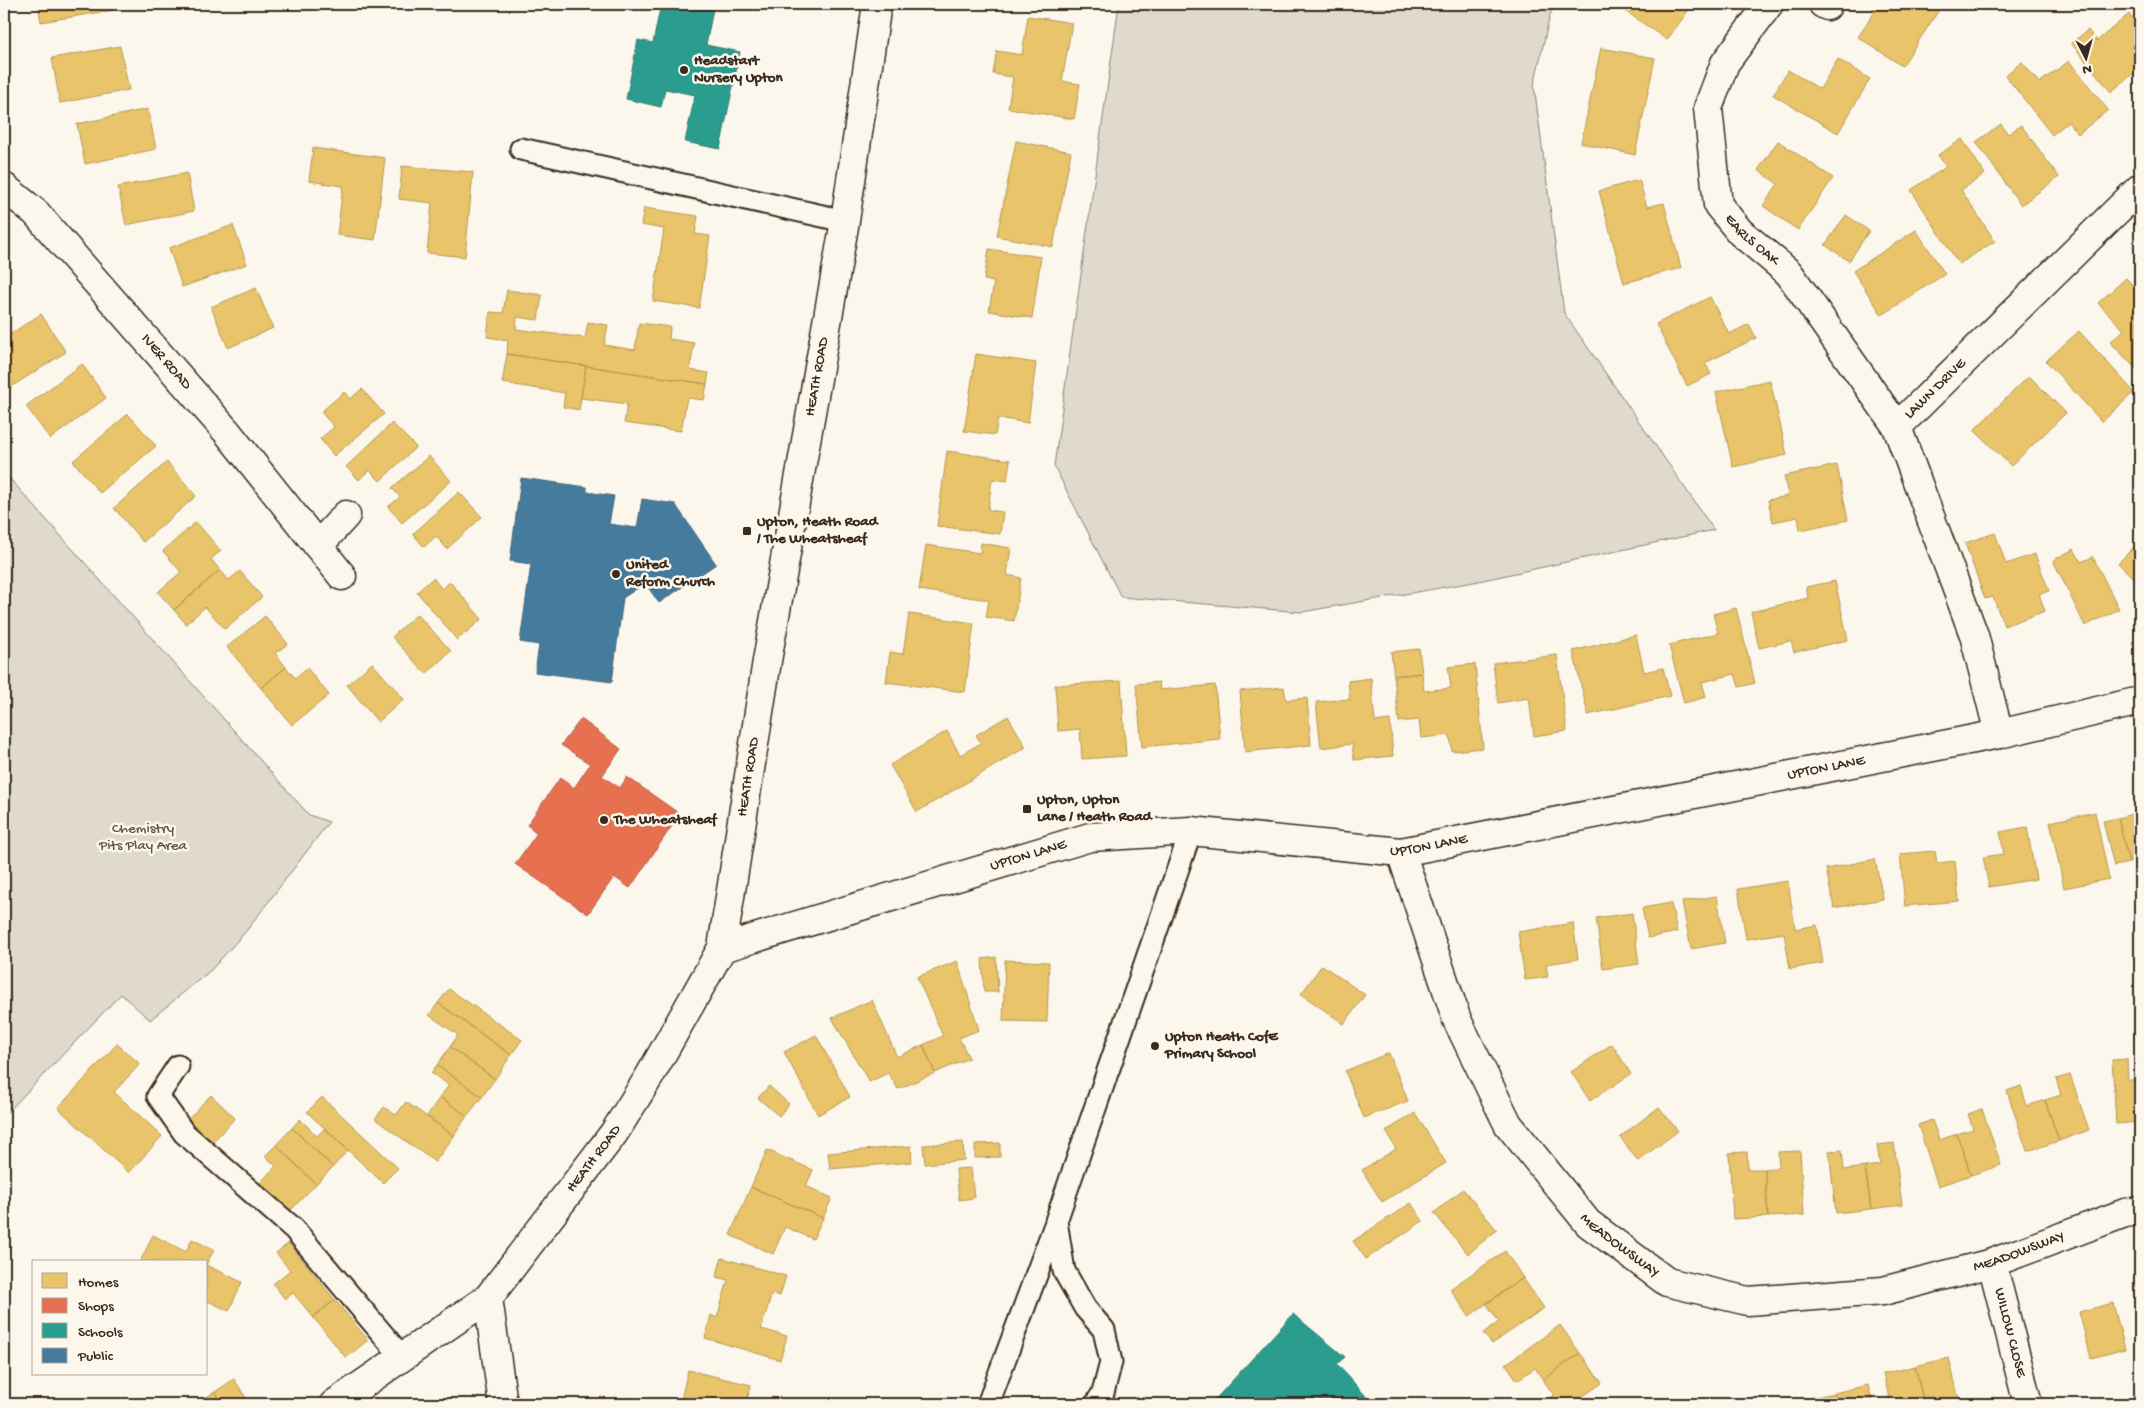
<svg xmlns="http://www.w3.org/2000/svg" width="2144" height="1408" font-family="'Gochi Hand',sans-serif">
<style>
.green{fill:#dfd9ce;stroke:#8d8276}
.homes{fill:#e9c46a;stroke:#b59653}
.shops{fill:#e76f51;stroke:#b35a42}
.schools{fill:#2a9d8f;stroke:#2f7a6d}
.public{fill:#457b9d;stroke:#426377}
.lines{fill:none;stroke-linecap:round;stroke-linejoin:round}
.lane-casing{stroke:#3b2a1e;stroke-width:25}
.street-casing{stroke:#3b2a1e;stroke-width:31}
.secondary-casing{stroke:#3b2a1e;stroke-width:31}
.lane{stroke:#fbf7ec;stroke-width:21}
.street{stroke:#fbf7ec;stroke-width:28}
.secondary{stroke:#fbf7ec;stroke-width:28}
.poi-dot{fill:#3b2a1e;stroke:#fbf7ec;stroke-width:2}
.labels{text-anchor:middle;dominant-baseline:central;stroke-width:5;stroke-linejoin:round;paint-order:stroke}
.poi-label{font-size:15px;font-weight:bold;fill:#3b2a1e;stroke:#fbf7ec;text-anchor:start}
.street-label{font-size:15px;fill:#3b2a1e;stroke:#fbf7ec}
.park-label{font-size:15px;fill:#64564a;stroke:#fbf7ec}
</style>
<rect width="100%" height="100%" fill="#fbf7ec"/>
<filter id="ink" filterUnits="userSpaceOnUse"><feTurbulence type="fractalNoise" baseFrequency=".02" numOctaves="2"/><feDisplacementMap in="SourceGraphic" scale="10" xChannelSelector="R" yChannelSelector="G"/><feConvolveMatrix kernelMatrix="1 2 1 2 8 2 1 2 1" color-interpolation-filters="sRGB"/></filter>
<g filter="url(#ink)">
<path class="green" d="M 1119,4 L 1555,4 L 1550,15 L 1534,85 L 1564,313 L 1714,530 L 1474,582 L 1302,612 L 1121,597 L 1054,466 Z
M 4,472 L 309,815 L 329,822 L 247,930 L 211,970 L 150,1020 L 121,994 L 4,1116 Z"/>
<path class="homes" d="M 38,4 L 113,4 L 114,10 L 41,22 Z
M 1619,4 L 1693,4 L 1667,40 L 1618,6 Z
M 1866,4 L 1937,4 L 1941,7 L 1902,66 L 1858,37 L 1876,10 Z
M 2129,14 L 2140,29 L 2140,68 L 2111,92 L 2071,43 L 2088,30 L 2097,41 Z
M 1028,16 L 1072,23 L 1062,81 L 1080,84 L 1074,119 L 1008,108 L 1013,77 L 993,74 L 997,51 L 1022,55 Z
M 120,46 L 129,90 L 60,103 L 52,58 Z
M 1601,48 L 1655,58 L 1635,155 L 1581,143 Z
M 1838,59 L 1870,79 L 1838,133 L 1773,95 L 1788,70 L 1820,89 Z
M 2069,61 L 2108,110 L 2078,134 L 2068,122 L 2052,135 L 2005,75 L 2022,62 L 2039,83 Z
M 148,109 L 156,149 L 85,164 L 77,124 Z
M 2001,124 L 2008,134 L 2021,125 L 2059,177 L 2021,205 L 1976,142 Z
M 1962,139 L 1985,174 L 1961,190 L 1995,241 L 1959,264 L 1911,190 L 1946,167 L 1938,155 Z
M 1016,141 L 1071,152 L 1053,247 L 997,236 Z
M 1778,141 L 1833,178 L 1798,230 L 1763,206 L 1778,184 L 1758,170 Z
M 313,148 L 385,158 L 375,240 L 337,235 L 343,186 L 309,181 Z
M 402,166 L 473,172 L 465,257 L 427,253 L 432,203 L 399,199 Z
M 187,173 L 194,211 L 126,225 L 118,187 Z
M 1639,180 L 1647,207 L 1664,203 L 1681,268 L 1624,283 L 1599,191 Z
M 644,208 L 698,216 L 695,234 L 710,236 L 699,308 L 653,301 L 664,229 L 641,225 Z
M 1846,215 L 1869,231 L 1849,261 L 1825,245 Z
M 233,225 L 247,264 L 182,287 L 169,248 Z
M 1916,230 L 1945,274 L 1882,315 L 1853,271 Z
M 989,249 L 1041,257 L 1032,318 L 989,311 L 994,282 L 984,280 Z
M 2126,278 L 2140,293 L 2140,373 L 2110,342 L 2124,330 L 2098,303 Z
M 256,288 L 273,328 L 228,348 L 211,307 Z
M 507,290 L 542,295 L 538,320 L 517,317 L 516,329 L 585,338 L 588,322 L 608,325 L 604,345 L 635,350 L 639,323 L 670,327 L 669,339 L 694,343 L 690,370 L 709,373 L 707,384 L 507,354 L 508,340 L 487,337 L 490,312 L 503,313 Z
M 1710,297 L 1729,334 L 1749,324 L 1756,338 L 1705,363 L 1711,374 L 1687,386 L 1656,324 Z
M 41,314 L 66,352 L 6,390 L 4,386 L 4,338 Z
M 2079,331 L 2134,392 L 2102,422 L 2046,361 Z
M 507,354 L 586,366 L 579,410 L 563,407 L 565,393 L 502,383 Z
M 976,354 L 1036,363 L 1028,423 L 998,418 L 995,435 L 964,431 Z
M 82,364 L 106,398 L 50,439 L 26,406 Z
M 586,366 L 707,384 L 704,400 L 687,398 L 681,431 L 624,423 L 627,404 L 581,398 Z
M 2029,376 L 2066,413 L 2011,466 L 1974,430 Z
M 1770,380 L 1787,455 L 1733,467 L 1716,392 Z
M 362,389 L 384,414 L 334,456 L 320,439 L 334,427 L 321,412 L 344,392 L 350,399 Z
M 128,414 L 156,446 L 100,493 L 73,461 Z
M 392,423 L 416,447 L 380,481 L 369,470 L 359,480 L 346,467 Z
M 947,451 L 1010,460 L 1007,481 L 992,479 L 988,510 L 1003,512 L 1000,534 L 937,526 Z
M 429,456 L 451,481 L 402,523 L 388,507 L 400,497 L 392,488 Z
M 167,462 L 196,496 L 143,542 L 114,508 Z
M 1837,465 L 1848,520 L 1800,530 L 1798,517 L 1773,522 L 1768,500 L 1788,496 L 1784,476 Z
M 459,492 L 482,517 L 447,549 L 436,536 L 424,547 L 413,534 Z
M 196,522 L 221,551 L 211,559 L 220,570 L 174,610 L 158,592 L 181,572 L 163,551 Z
M 1995,533 L 2006,564 L 2035,554 L 2049,591 L 2039,594 L 2045,611 L 2004,626 L 1993,597 L 1985,599 L 1965,543 Z
M 2140,541 L 2140,585 L 2118,563 Z
M 981,543 L 1011,548 L 1007,575 L 1021,578 L 1014,621 L 986,617 L 989,600 L 919,590 L 926,545 L 980,553 Z
M 2074,549 L 2081,562 L 2093,557 L 2119,609 L 2085,626 L 2053,560 Z
M 220,570 L 229,580 L 240,571 L 262,597 L 225,629 L 205,607 L 186,624 L 174,610 Z
M 433,578 L 442,589 L 450,582 L 482,619 L 457,640 L 417,592 Z
M 1835,581 L 1848,640 L 1794,652 L 1791,641 L 1759,648 L 1751,612 L 1808,598 L 1806,587 Z
M 1736,608 L 1755,683 L 1739,687 L 1735,674 L 1702,682 L 1706,697 L 1684,703 L 1669,645 L 1718,633 L 1713,614 Z
M 417,614 L 451,651 L 426,674 L 392,637 Z
M 909,614 L 974,623 L 965,692 L 886,682 L 890,652 L 903,654 Z
M 265,616 L 288,644 L 275,653 L 286,667 L 261,688 L 227,647 Z
M 1636,635 L 1644,672 L 1663,668 L 1670,696 L 1588,715 L 1573,651 Z
M 1419,649 L 1422,673 L 1394,676 L 1391,652 Z
M 1557,655 L 1567,731 L 1534,736 L 1529,698 L 1498,703 L 1493,663 Z
M 372,663 L 404,699 L 378,722 L 347,685 Z
M 1475,664 L 1483,748 L 1452,751 L 1450,735 L 1421,738 L 1419,720 L 1399,722 L 1394,676 L 1422,673 L 1424,691 L 1451,688 L 1448,667 Z
M 286,667 L 295,678 L 307,668 L 329,695 L 292,725 L 261,688 Z
M 1371,678 L 1375,722 L 1390,720 L 1393,756 L 1354,760 L 1352,744 L 1321,748 L 1316,702 L 1350,699 L 1348,681 Z
M 1121,681 L 1126,756 L 1082,759 L 1080,729 L 1058,731 L 1055,685 Z
M 1159,682 L 1160,690 L 1215,685 L 1220,739 L 1142,747 L 1136,684 Z
M 1284,687 L 1286,700 L 1307,698 L 1311,745 L 1245,752 L 1240,691 Z
M 1008,716 L 1026,747 L 917,812 L 890,765 L 947,731 L 960,755 L 981,743 L 976,735 Z
M 2095,812 L 2109,879 L 2064,888 L 2050,822 Z
M 2132,814 L 2140,846 L 2140,860 L 2129,863 L 2118,818 Z
M 2118,818 L 2129,863 L 2114,866 L 2103,821 Z
M 2027,827 L 2036,879 L 1989,887 L 1983,857 L 2004,854 L 2000,832 Z
M 1935,851 L 1937,863 L 1955,861 L 1959,901 L 1905,906 L 1900,854 Z
M 1875,859 L 1883,899 L 1834,908 L 1826,869 Z
M 1788,881 L 1795,929 L 1817,925 L 1823,963 L 1790,969 L 1784,933 L 1746,939 L 1738,889 Z
M 1717,896 L 1725,943 L 1691,949 L 1682,902 Z
M 1671,903 L 1677,932 L 1648,938 L 1642,908 Z
M 1632,913 L 1639,964 L 1603,969 L 1596,918 Z
M 1573,923 L 1578,959 L 1546,964 L 1548,977 L 1525,980 L 1518,932 Z
M 996,957 L 998,992 L 984,992 L 982,959 Z
M 1005,960 L 1049,962 L 1047,1022 L 1003,1021 Z
M 957,961 L 979,1030 L 959,1038 L 969,1058 L 935,1073 L 923,1045 L 943,1036 L 917,977 Z
M 1322,965 L 1365,995 L 1344,1024 L 1301,994 Z
M 449,989 L 522,1040 L 511,1055 L 438,1003 Z
M 872,1000 L 897,1057 L 923,1045 L 935,1073 L 898,1089 L 888,1073 L 869,1082 L 832,1018 Z
M 438,1003 L 511,1055 L 495,1079 L 450,1047 L 458,1035 L 429,1015 Z
M 816,1035 L 850,1097 L 818,1115 L 784,1052 Z
M 117,1044 L 140,1064 L 114,1092 L 162,1136 L 129,1173 L 58,1108 Z
M 1612,1044 L 1631,1074 L 1590,1101 L 1571,1072 Z
M 450,1047 L 495,1079 L 482,1097 L 437,1065 Z
M 1389,1053 L 1408,1101 L 1364,1118 L 1345,1071 Z
M 2127,1059 L 2128,1080 L 2140,1079 L 2140,1122 L 2116,1124 L 2112,1060 Z
M 437,1065 L 482,1097 L 467,1116 L 440,1097 L 449,1085 L 431,1073 Z
M 2070,1075 L 2089,1130 L 2059,1141 L 2045,1100 L 2061,1095 L 2056,1079 Z
M 769,1086 L 789,1104 L 779,1116 L 758,1098 Z
M 2021,1086 L 2027,1106 L 2045,1100 L 2059,1141 L 2027,1151 L 2007,1091 Z
M 211,1095 L 235,1118 L 208,1147 L 183,1124 Z
M 322,1097 L 398,1168 L 383,1183 L 307,1112 Z
M 440,1097 L 467,1116 L 454,1136 L 427,1116 Z
M 406,1102 L 454,1136 L 435,1162 L 375,1119 L 384,1107 L 396,1115 Z
M 1659,1107 L 1678,1131 L 1638,1161 L 1620,1137 Z
M 1982,1109 L 2001,1165 L 1971,1175 L 1957,1134 L 1973,1129 L 1968,1114 Z
M 1415,1113 L 1446,1163 L 1382,1202 L 1362,1170 L 1396,1149 L 1386,1131 Z
M 300,1119 L 317,1136 L 325,1128 L 348,1150 L 333,1167 L 292,1128 Z
M 1932,1120 L 1939,1140 L 1957,1134 L 1971,1175 L 1938,1186 L 1918,1125 Z
M 292,1128 L 333,1167 L 316,1184 L 276,1145 Z
M 963,1142 L 964,1160 L 925,1164 L 923,1145 Z
M 1000,1143 L 1000,1157 L 975,1158 L 975,1144 Z
M 1894,1143 L 1902,1205 L 1871,1209 L 1865,1167 L 1880,1165 L 1877,1145 Z
M 276,1145 L 316,1184 L 288,1213 L 258,1185 L 276,1166 L 265,1156 Z
M 911,1146 L 912,1162 L 830,1169 L 828,1153 Z
M 767,1150 L 813,1170 L 806,1186 L 832,1198 L 823,1218 L 751,1187 Z
M 1842,1150 L 1844,1170 L 1865,1167 L 1871,1209 L 1836,1213 L 1829,1151 Z
M 1800,1151 L 1804,1215 L 1768,1217 L 1765,1169 L 1779,1167 L 1778,1152 Z
M 1747,1152 L 1748,1169 L 1765,1169 L 1768,1217 L 1733,1219 L 1729,1153 Z
M 971,1168 L 974,1198 L 959,1200 L 956,1169 Z
M 751,1187 L 823,1218 L 813,1239 L 785,1227 L 773,1254 L 730,1235 Z
M 1463,1189 L 1497,1230 L 1468,1254 L 1434,1213 Z
M 1411,1203 L 1423,1221 L 1366,1259 L 1353,1241 Z
M 153,1235 L 186,1252 L 192,1239 L 214,1250 L 206,1265 L 242,1282 L 229,1311 L 206,1300 L 206,1262 L 140,1262 Z
M 289,1243 L 335,1300 L 313,1317 L 293,1293 L 285,1299 L 273,1284 L 290,1270 L 276,1253 Z
M 1505,1251 L 1523,1278 L 1469,1316 L 1450,1289 Z
M 722,1258 L 786,1276 L 780,1296 L 772,1293 L 761,1329 L 787,1336 L 780,1360 L 705,1338 L 711,1315 L 717,1318 L 728,1280 L 716,1277 Z
M 1523,1278 L 1544,1308 L 1492,1344 L 1483,1333 L 1499,1322 L 1486,1303 Z
M 335,1300 L 368,1340 L 346,1358 L 313,1317 Z
M 2113,1303 L 2125,1349 L 2091,1358 L 2079,1312 Z
M 1560,1325 L 1580,1353 L 1543,1380 L 1535,1368 L 1517,1380 L 1506,1364 Z
M 1580,1353 L 1602,1383 L 1572,1404 L 1541,1404 L 1554,1395 L 1543,1380 Z
M 1949,1358 L 1960,1404 L 1924,1404 L 1915,1366 Z
M 1915,1366 L 1924,1404 L 1891,1404 L 1883,1374 Z
M 688,1370 L 751,1385 L 746,1404 L 733,1402 L 732,1404 L 680,1404 Z
M 234,1379 L 250,1404 L 223,1404 L 215,1392 Z
M 1868,1385 L 1873,1404 L 1837,1404 L 1834,1393 Z
M 215,1392 L 223,1404 L 197,1404 L 196,1403 Z
M 1834,1393 L 1837,1404 L 1803,1404 L 1802,1400 Z"/>
<path class="shops" d="M 581,719 L 621,749 L 602,776 L 620,788 L 627,777 L 680,814 L 630,888 L 614,877 L 588,914 L 515,864 L 537,833 L 527,825 L 560,778 L 574,788 L 590,764 L 561,745 Z"/>
<path class="schools" d="M 661,4 L 728,4 L 727,7 L 714,4 L 706,45 L 740,52 L 720,149 L 685,142 L 695,95 L 665,89 L 661,107 L 626,99 L 638,40 L 653,43 Z
M 1293,1314 L 1345,1357 L 1337,1364 L 1373,1404 L 1324,1404 L 1320,1401 L 1318,1404 L 1211,1404 Z"/>
<path class="public" d="M 521,478 L 587,487 L 587,492 L 614,496 L 609,524 L 637,528 L 642,499 L 675,504 L 716,564 L 659,603 L 645,583 L 623,598 L 612,682 L 535,672 L 539,645 L 520,642 L 531,564 L 510,561 Z"/>
<g class="lines">
<defs>
<path id="lane" d="M 521,149 L 845,221
M 178,1066 L 158,1096 L 184,1133 L 294,1229 L 402,1357
M 988,1404 L 1056,1222
M 1096,1404 L 1103,1393 L 1111,1362 L 1104,1330 L 1085,1308 L 1064,1271 L 1056,1221 L 1191,831"/>
<g id="street">
<path id="s1" d="M 1769,4 L 1725,63 L 1708,108 L 1718,205 L 1740,232 L 1789,273 L 1897,427"/>
<path d="M 1823,4 L 1827,6"/>
<path id="s2" d="M 4,187 L 36,213 L 228,433 L 342,576"/>
<path d="M 318,546 L 346,515"/>
<path id="s3" d="M 1999,734 L 1974,635 L 1897,427 L 2140,188"/>
<path id="s4" d="M 1401,852 L 1457,1020 L 1508,1124 L 1588,1223 L 1667,1282 L 1748,1301 L 1883,1291 L 1992,1263 L 2125,1213 L 2140,1211"/>
<path id="s5" d="M 1992,1263 L 2028,1404"/>
</g>
<g id="secondary">
<path id="s6" d="M 722,948 L 1090,837 L 1191,831 L 1401,852 L 1999,734 L 2140,701"/>
<path d="M 488,1298 L 503,1404"/>
<path id="s7" d="M 334,1404 L 488,1298 L 614,1133 L 649,1077 L 722,948 L 767,661 L 845,221 L 877,4"/>
</g>
</defs>
<use href="#lane" class="lane-casing"/>
<use href="#street" class="street-casing"/>
<use href="#secondary" class="secondary-casing"/>
<use href="#lane" class="lane"/>
<use href="#street" class="street"/>
<use href="#secondary" class="secondary"/>
</g>
</g>
<g class="poi-dot">
<circle cx="684" cy="70" r="5"/>
<rect x="742" y="526" width="10" height="10" rx="2.5"/>
<circle cx="616" cy="574" r="5"/>
<rect x="1022" y="804" width="10" height="10" rx="2.5"/>
<circle cx="604" cy="820" r="5"/>
<circle cx="1155" cy="1046" r="5"/>
</g>
<g class="labels">
<g class="poi-label">
<text x="694" y="61">Headstart<tspan x="694" dy="17">Nursery Upton</tspan></text>
<text x="757" y="522">Upton, Heath Road<tspan x="757" dy="17">/ The Wheatsheaf</tspan></text>
<text x="626" y="565">United<tspan x="626" dy="17">Reform Church</tspan></text>
<text x="1037" y="800">Upton, Upton<tspan x="1037" dy="17">Lane / Heath Road</tspan></text>
<text x="614" y="820">The Wheatsheaf</text>
<text x="1165" y="1037">Upton Heath CofE<tspan x="1165" dy="17">Primary School</tspan></text>
</g>
<g class="street-label">
<text stroke="none"><textPath href="#s1" startOffset="268">EARLS OAK</textPath></text>
<text stroke="none"><textPath href="#s2" startOffset="239">IVER ROAD</textPath></text>
<text stroke="none"><textPath href="#s7" startOffset="1188">HEATH ROAD</textPath></text>
<text stroke="none"><textPath href="#s3" startOffset="378">LAWN DRIVE</textPath></text>
<text stroke="none"><textPath href="#s6" startOffset="1130">UPTON LANE</textPath></text>
<text stroke="none"><textPath href="#s7" startOffset="782">HEATH ROAD</textPath></text>
<text stroke="none"><textPath href="#s6" startOffset="725">UPTON LANE</textPath></text>
<text stroke="none"><textPath href="#s6" startOffset="320">UPTON LANE</textPath></text>
<text stroke="none"><textPath href="#s7" startOffset="362">HEATH ROAD</textPath></text>
<text stroke="none"><textPath href="#s4" startOffset="459">MEADOWSWAY</textPath></text>
<text stroke="none"><textPath href="#s4" startOffset="879">MEADOWSWAY</textPath></text>
<text stroke="none"><textPath href="#s5" startOffset="72">WILLOW CLOSE</textPath></text>
</g>
<g class="park-label">
<text x="143" y="829">Chemistry<tspan x="143" dy="17">Pits Play Area</tspan></text>
</g>
</g>
<rect width="2144" height="1408" fill="none" stroke="#fbf7ec" stroke-width="20"/>
<rect x="10" y="10" width="2124" height="1388" fill="none" stroke="#3b2a1e" stroke-width="2" filter="url(#ink)"/>
<rect x="32" y="1260" width="175" height="115" fill="#fbf7ec" stroke="#aea59a"/>
<rect x="42" y="1273" width="25" height="15" fill="#e9c46a" stroke="#aea59a"/>
<text x="78" y="1286" font-size="15" fill="#3b2a1e">Homes</text>
<rect x="42" y="1298" width="25" height="15" fill="#e76f51" stroke="#aea59a"/>
<text x="78" y="1310" font-size="15" fill="#3b2a1e">Shops</text>
<rect x="42" y="1323" width="25" height="15" fill="#2a9d8f" stroke="#aea59a"/>
<text x="78" y="1336" font-size="15" fill="#3b2a1e">Schools</text>
<rect x="42" y="1348" width="25" height="15" fill="#457b9d" stroke="#aea59a"/>
<text x="78" y="1360" font-size="15" fill="#3b2a1e">Public</text>
<g transform="translate(2086 58) rotate(174)" stroke="#fbf7ec" stroke-width="4" paint-order="stroke">
<path d="M0-4L9 19L0 12L-9 19Z" fill="#3b2a1e"/>
<text y="-8" font-size="14" font-weight="bold" text-anchor="middle" fill="#3b2a1e">N</text>
</g>
</svg>
